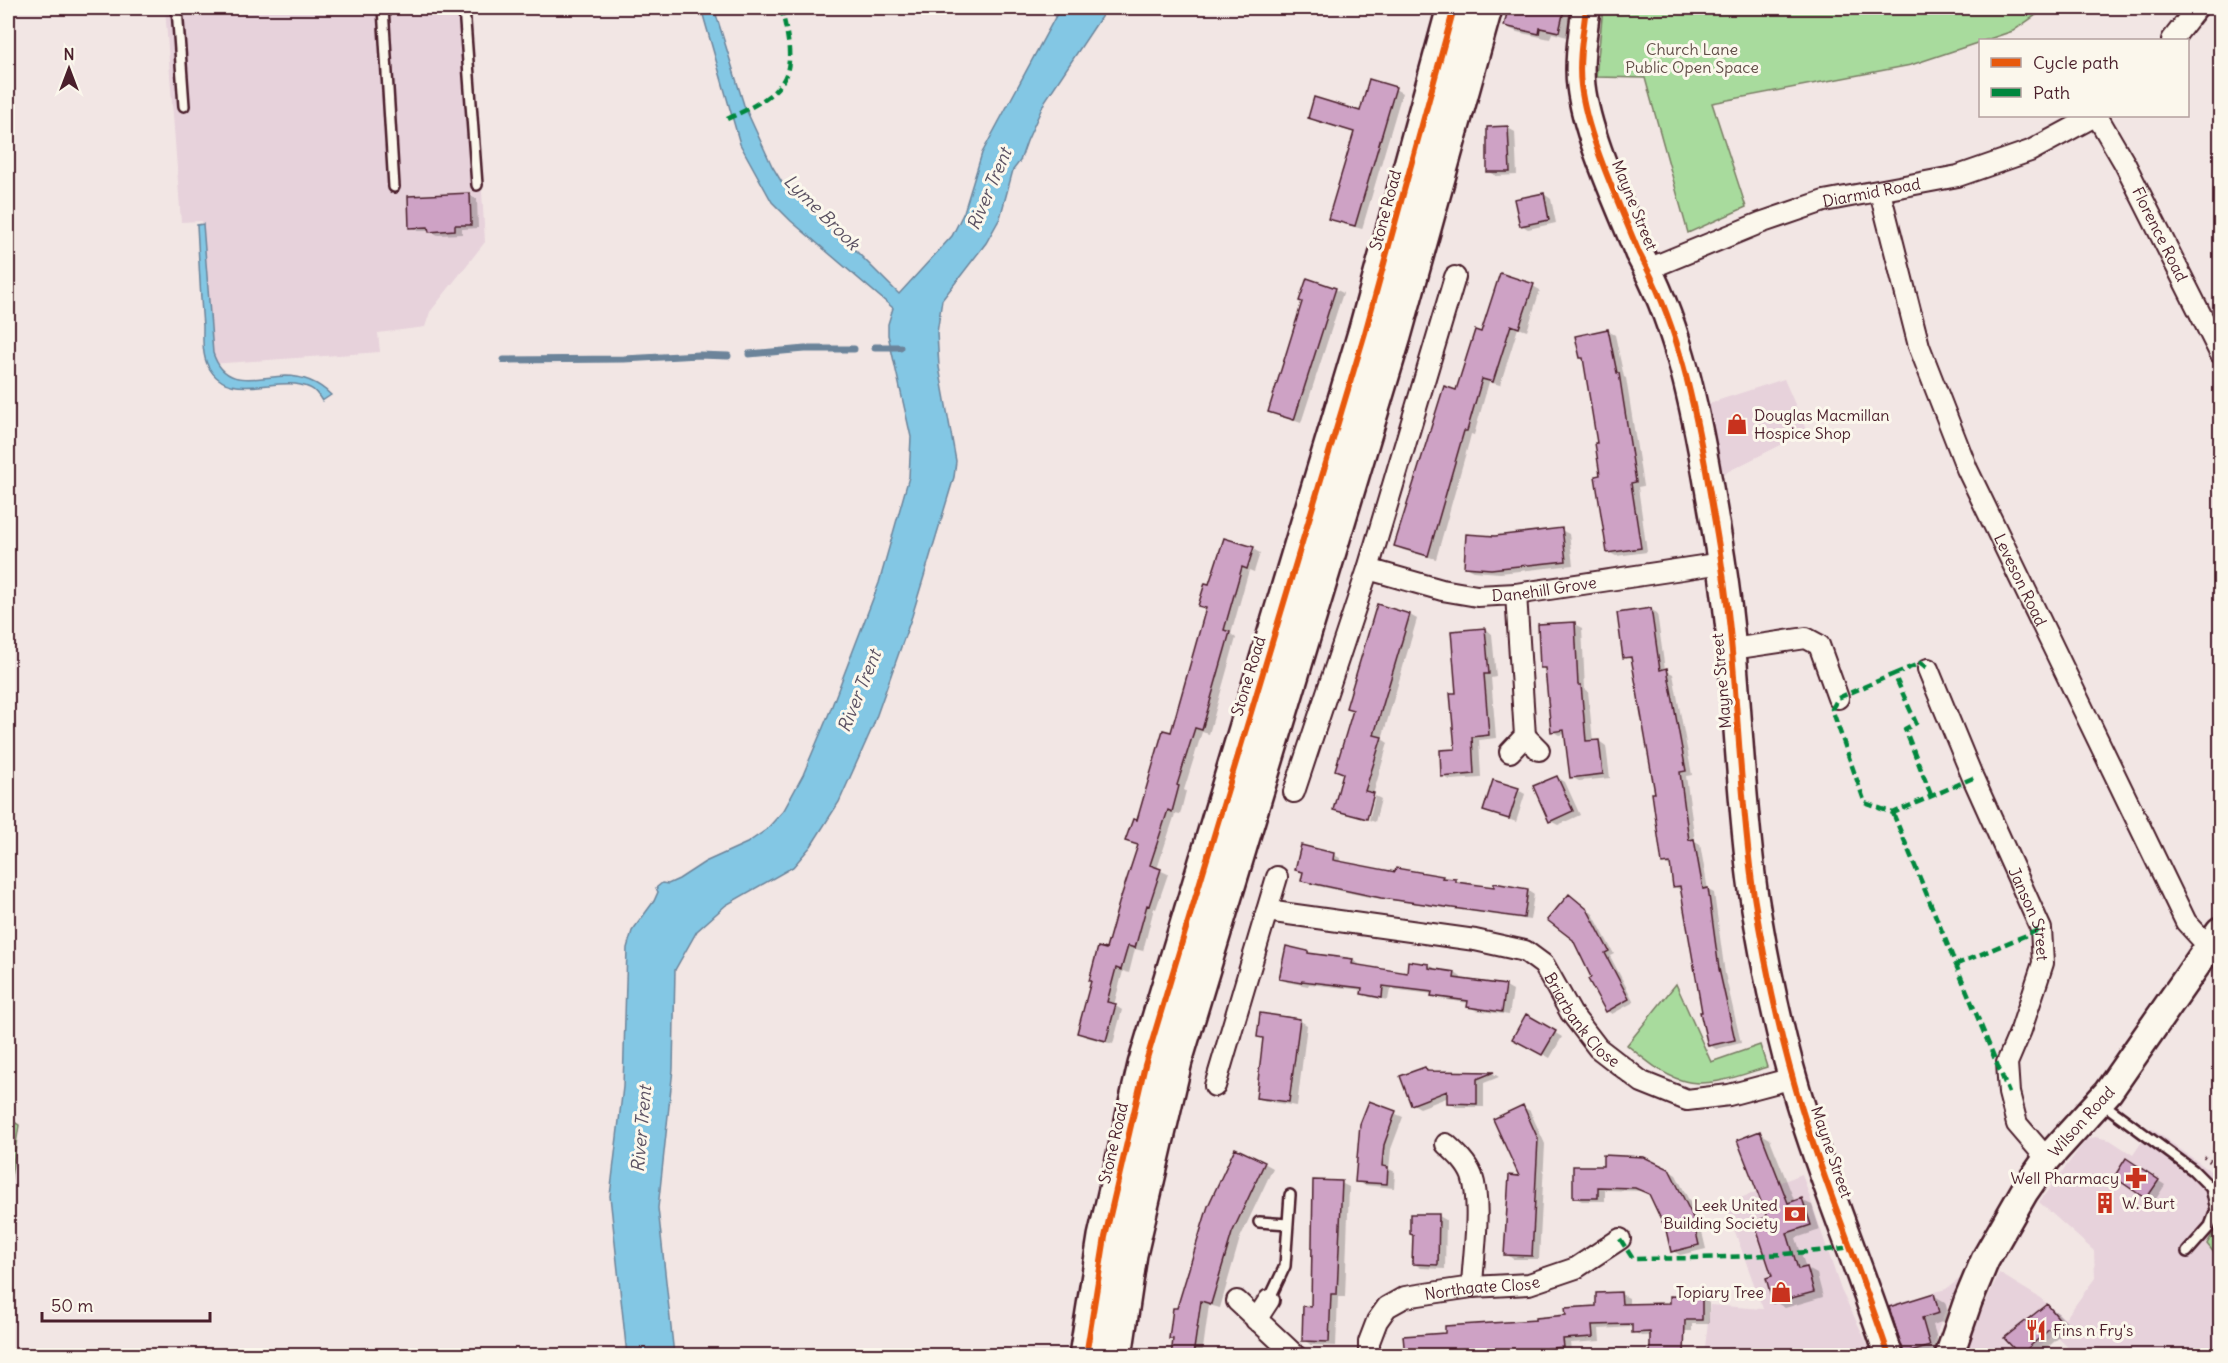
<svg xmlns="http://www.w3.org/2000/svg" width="2228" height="1363" font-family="Delius,sans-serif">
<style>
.built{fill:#e7d2db}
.green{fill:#a8db9d;stroke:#797d64;stroke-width:1.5}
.water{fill:#83c7e4;stroke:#6c849a;stroke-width:1.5}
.shadow{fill:#0003}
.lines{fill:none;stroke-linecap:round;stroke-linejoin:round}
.stream{stroke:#6c849a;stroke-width:7}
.building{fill:#cea2c5;stroke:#4a1f2b;stroke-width:1.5}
.lane-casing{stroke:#4a1f2b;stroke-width:14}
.street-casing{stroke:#4a1f2b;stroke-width:24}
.secondary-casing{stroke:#4a1f2b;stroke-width:32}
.highway-casing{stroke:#4a1f2b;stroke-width:38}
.path{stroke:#4a1f2b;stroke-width:4;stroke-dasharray:1.5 4.5;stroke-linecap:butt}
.lane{stroke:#fbf7ec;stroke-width:9}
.street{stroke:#fbf7ec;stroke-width:20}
.secondary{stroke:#fbf7ec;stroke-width:27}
.highway{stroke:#fbf7ec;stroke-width:33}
.quiet{stroke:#00873e;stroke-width:4.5;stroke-dasharray:9 4.5;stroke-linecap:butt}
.cycleway-casing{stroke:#fbf7ec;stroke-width:10}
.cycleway{stroke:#e8590c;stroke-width:6}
.labels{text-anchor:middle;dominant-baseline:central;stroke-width:6;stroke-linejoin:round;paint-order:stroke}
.park-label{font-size:16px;fill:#624e48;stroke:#fbf7ec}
.street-label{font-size:16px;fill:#4a1f2b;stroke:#fbf7ec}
.poi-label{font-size:16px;fill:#4a1f2b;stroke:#fbf7ec;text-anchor:start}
.water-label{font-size:18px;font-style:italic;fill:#5b5162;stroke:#fbf7ec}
</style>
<rect width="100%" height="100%" fill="#f2e6e4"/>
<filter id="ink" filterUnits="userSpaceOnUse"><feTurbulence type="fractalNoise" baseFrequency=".0167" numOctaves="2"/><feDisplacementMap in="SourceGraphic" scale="12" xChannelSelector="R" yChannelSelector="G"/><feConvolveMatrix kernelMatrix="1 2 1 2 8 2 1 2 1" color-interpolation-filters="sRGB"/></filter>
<g filter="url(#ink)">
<path class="built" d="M 165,8 L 471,8 L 485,242 L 430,312 L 425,327 L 378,333 L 380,352 L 211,364 L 202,221 L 181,222 Z
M 1784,379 L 1807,432 L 1723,474 L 1707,404 Z
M 2151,1128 L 2209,1170 L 2218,1179 L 2220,1188 L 2220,1221 L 2207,1244 L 2219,1259 L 2216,1269 L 2220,1272 L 2220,1355 L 2076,1355 L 2054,1334 L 2030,1355 L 1961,1356 L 1999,1273 L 2040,1298 L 2065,1319 L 2095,1278 L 2094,1251 L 2039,1202 L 2086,1140 L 2095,1137 L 2110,1140 L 2133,1155 Z
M 1802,1174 L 1841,1290 L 1873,1355 L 1704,1356 L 1710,1305 L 1763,1309 L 1725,1204 Z
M 1961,1278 L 1943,1316 L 1932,1349 L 1923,1355 L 1902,1355 L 1882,1307 L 1946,1289 Z"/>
<path class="green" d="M 1603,8 L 2046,8 L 2013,31 L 1911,65 L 1712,103 L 1746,207 L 1688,233 L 1645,78 L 1596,77 Z
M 1676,984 L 1711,1062 L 1760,1045 L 1767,1067 C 1741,1075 1708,1089 1681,1080 C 1661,1074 1643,1058 1627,1045 Z
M 8,1118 L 19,1125 L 8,1196 Z
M 2220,1221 L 2220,1272 L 2216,1269 L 2219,1259 L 2207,1244 Z"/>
<path class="water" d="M 701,8 L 714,8 L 744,105 L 772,166 L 784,186 L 849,244 L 899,294 L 952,236 L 964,212 L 982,153 L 1058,12 L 1062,8 L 1107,8 L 1045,101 L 1027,141 L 1020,161 L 1013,170 L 1000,218 L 986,243 L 942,300 L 937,333 L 939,367 L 956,461 L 954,477 L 912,616 L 873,726 L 839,802 L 811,846 L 793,867 L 726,905 L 697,931 L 675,970 L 673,1069 L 658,1208 L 674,1355 L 627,1355 L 610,1196 L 623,1087 L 627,948 L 632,931 L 654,901 L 658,892 L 656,888 L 662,883 L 668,884 L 679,879 L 705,862 L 747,843 L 766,830 L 784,810 L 803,775 L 830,711 L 879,583 L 909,477 L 911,437 L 888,335 L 888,324 L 893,308 L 791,221 L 772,202 L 740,144 Z
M 203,224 L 213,353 C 225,390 256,377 285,376 C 303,376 318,382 331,395 L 322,401 C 319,396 315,390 310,388 C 278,373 229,406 208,366 C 202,355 203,338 203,326 C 200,292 199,258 197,225 Z"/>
<path class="shadow" d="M 1509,8 L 1563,8 L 1562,11 L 1575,18 L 1571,38 L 1552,33 L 1550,39 L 1517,32 L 1505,26 Z
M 1395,89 L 1402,93 L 1362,229 L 1337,222 L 1329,218 L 1355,133 L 1317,122 L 1310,117 L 1361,113 Z
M 1508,128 L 1515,132 L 1517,175 L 1496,176 L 1489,171 Z
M 469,194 L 477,199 L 478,228 L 462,229 L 462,234 L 438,235 L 430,231 L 418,231 L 411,227 Z
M 1544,194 L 1551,199 L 1556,223 L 1528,229 L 1521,225 Z
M 1533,286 L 1540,290 L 1527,331 L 1518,328 L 1500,385 L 1489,382 L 1474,435 L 1471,434 L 1469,442 L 1436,559 L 1403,550 L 1395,546 L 1482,334 Z
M 1335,289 L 1343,293 L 1301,423 L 1277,415 L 1270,411 L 1304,302 Z
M 1608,331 L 1615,335 L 1624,377 L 1626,378 L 1643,486 L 1638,487 L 1647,552 L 1616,556 L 1608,552 L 1598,444 L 1585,360 L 1581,357 Z
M 1561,530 L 1569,534 L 1573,565 L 1500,573 L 1473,571 L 1465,567 L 1495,537 Z
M 1253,549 L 1260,553 L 1254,572 L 1249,570 L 1231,634 L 1236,638 L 1209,734 L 1202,732 L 1184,790 L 1186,791 L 1180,815 L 1175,814 L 1157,869 L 1168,874 L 1156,909 L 1154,908 L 1143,951 L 1135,949 L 1129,973 L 1123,971 L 1114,1005 L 1122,1010 L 1113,1044 L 1086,1037 L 1078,1033 L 1107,951 L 1139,846 L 1127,841 L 1138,822 L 1172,734 L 1207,609 L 1200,605 L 1210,586 Z
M 1378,605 L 1410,615 L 1417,619 L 1382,739 L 1388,743 L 1366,819 L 1342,813 L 1335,809 L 1344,774 L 1337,770 L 1354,711 L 1348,707 Z
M 1650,609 L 1657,613 L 1665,670 L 1673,674 L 1692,775 L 1686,776 L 1695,841 L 1700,844 L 1708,890 L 1714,893 L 1725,974 L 1741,1043 L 1716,1049 L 1709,1045 L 1681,890 L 1675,887 L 1672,867 L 1663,863 L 1657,794 L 1633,660 L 1625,657 Z
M 1574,624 L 1582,628 L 1585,689 L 1588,691 L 1593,742 L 1599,741 L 1606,746 L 1610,778 L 1579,781 L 1571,777 L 1566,734 L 1559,735 L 1552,731 L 1547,670 L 1542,668 Z
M 1485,629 L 1492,634 L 1496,677 L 1491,678 L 1496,738 L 1479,740 L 1481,778 L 1450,780 L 1443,776 L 1456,751 L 1458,694 Z
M 1557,777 L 1565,782 L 1580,815 L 1558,825 L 1550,821 Z
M 1518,790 L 1525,794 L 1516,822 L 1485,810 Z
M 1375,796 L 1381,799 L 1375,822 L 1369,820 Z
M 1334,855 L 1340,858 L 1339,863 L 1396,874 L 1442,877 L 1463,885 L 1495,888 L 1496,885 L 1528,890 L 1534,894 L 1530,920 L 1369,897 L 1309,884 L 1303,880 L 1305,873 L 1296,869 Z
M 1575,899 L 1593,914 L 1614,954 L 1610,956 L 1634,1002 L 1612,1014 L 1607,1011 Z
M 1312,955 L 1353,960 L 1359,964 L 1359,967 L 1408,975 L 1429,965 L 1436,969 L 1455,973 L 1461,977 L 1461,980 L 1506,987 L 1513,991 L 1509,1015 L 1475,1010 L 1469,1006 L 1469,1003 L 1440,999 L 1433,994 L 1390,989 L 1388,1000 L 1369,997 L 1362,993 L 1363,990 L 1309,984 L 1308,986 L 1287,982 L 1280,978 Z
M 1527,1016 L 1562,1037 L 1550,1058 L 1514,1038 Z
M 1299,1020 L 1307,1025 L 1297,1106 L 1265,1101 L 1257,1097 L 1265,1040 L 1259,1037 Z
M 1425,1068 L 1432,1072 L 1494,1074 L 1499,1077 L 1484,1083 L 1484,1107 L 1456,1107 L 1448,1102 L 1449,1097 L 1420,1108 L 1413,1104 Z
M 1370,1103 L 1403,1117 L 1391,1149 L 1389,1169 L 1395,1172 L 1394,1188 L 1364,1185 L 1357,1181 Z
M 1523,1107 L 1530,1111 L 1545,1144 L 1539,1259 L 1513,1259 L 1506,1254 L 1522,1177 Z
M 1760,1133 L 1770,1139 L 1795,1202 L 1801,1200 L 1812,1205 L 1820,1230 L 1796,1238 L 1806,1268 L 1817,1274 L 1823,1297 L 1785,1308 L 1775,1302 L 1769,1218 Z
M 1264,1163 L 1273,1168 L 1240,1238 L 1220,1308 L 1209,1305 L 1202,1356 L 1172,1356 L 1175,1340 L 1171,1338 L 1178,1310 Z
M 2134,1165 L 2165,1185 L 2154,1202 L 2116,1177 Z
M 1575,1168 L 1668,1170 L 1676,1175 L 1699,1220 L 1706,1249 L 1680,1255 L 1673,1251 L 1668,1229 L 1650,1194 L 1644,1191 L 1605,1190 L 1605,1201 L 1582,1201 L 1574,1197 Z
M 1341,1183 L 1349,1187 L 1345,1297 L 1338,1297 L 1336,1346 L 1311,1345 L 1304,1340 Z
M 1439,1216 L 1446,1220 L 1445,1269 L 1421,1268 L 1413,1263 L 1414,1235 Z
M 1621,1294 L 1629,1298 L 1629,1305 L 1671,1304 L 1702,1298 L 1709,1303 L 1709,1324 L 1692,1324 L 1692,1331 L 1670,1331 L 1670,1335 L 1641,1336 L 1634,1332 L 1633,1327 L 1599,1329 L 1600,1341 L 1570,1343 L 1571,1350 L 1511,1356 L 1406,1356 L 1447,1334 L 1568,1317 L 1598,1307 Z
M 1933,1295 L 1945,1302 L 1950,1319 L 1933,1325 L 1941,1352 L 1931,1356 L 1910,1356 L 1905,1353 L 1891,1308 Z
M 2047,1306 L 2058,1313 L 2071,1327 L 2038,1356 L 2024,1356 L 2021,1353 Z"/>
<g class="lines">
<path class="stream" d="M 875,347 L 900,347
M 749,354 L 805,349 L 854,349
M 504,360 L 624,359 L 699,355 L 728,356"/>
</g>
<path class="building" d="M 1508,8 L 1552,8 L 1564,10 L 1559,32 L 1540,28 L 1539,34 L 1504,26 Z
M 1369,79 L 1396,87 L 1355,226 L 1328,219 L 1354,132 L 1308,118 L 1314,97 L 1360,111 Z
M 1508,126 L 1510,172 L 1487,172 L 1487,127 Z
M 470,193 L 471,225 L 455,225 L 455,230 L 429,232 L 428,227 L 409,228 L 408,196 Z
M 1544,193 L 1549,220 L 1520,226 L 1514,199 Z
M 1500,273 L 1534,284 L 1519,328 L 1511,325 L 1493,382 L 1482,379 L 1467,431 L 1464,431 L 1462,438 L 1428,556 L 1394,546 L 1444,386 L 1456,390 L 1475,330 L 1481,332 Z
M 1307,278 L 1336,288 L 1294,420 L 1268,412 L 1302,302 L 1299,301 Z
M 1608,329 L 1617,373 L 1619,373 L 1636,482 L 1631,483 L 1641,548 L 1607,553 L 1595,476 L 1600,475 L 1595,443 L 1597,443 L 1583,358 L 1580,358 L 1575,336 Z
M 1562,528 L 1566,561 L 1491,569 L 1464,567 L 1466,534 L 1495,536 Z
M 1224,538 L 1254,547 L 1247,569 L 1242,567 L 1224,630 L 1230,632 L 1202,730 L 1195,728 L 1177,785 L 1179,786 L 1172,812 L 1168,810 L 1150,865 L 1161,869 L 1149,906 L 1147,905 L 1135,948 L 1128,946 L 1121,970 L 1116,968 L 1107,1002 L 1116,1004 L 1106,1041 L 1077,1033 L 1091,981 L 1089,981 L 1098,947 L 1106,949 L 1119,903 L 1138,845 L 1125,841 L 1133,819 L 1137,820 L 1163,730 L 1171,732 L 1206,608 L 1198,606 L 1205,583 L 1209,584 Z
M 1377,604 L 1410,614 L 1374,735 L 1382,737 L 1365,791 L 1374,793 L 1367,819 L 1333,810 L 1343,773 L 1335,770 L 1353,710 L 1346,708 Z
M 1651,608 L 1660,670 L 1667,668 L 1686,771 L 1680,772 L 1689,840 L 1694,839 L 1703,889 L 1708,888 L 1719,969 L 1735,1040 L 1708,1046 L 1700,1012 L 1702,1012 L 1680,886 L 1673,887 L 1670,863 L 1662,864 L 1652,793 L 1655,793 L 1631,657 L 1623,658 L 1617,613 Z
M 1575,622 L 1578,685 L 1581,685 L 1586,741 L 1599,740 L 1603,774 L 1570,778 L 1564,730 L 1551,732 L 1545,668 L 1540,668 L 1538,624 Z
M 1485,628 L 1489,674 L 1484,674 L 1489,735 L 1472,737 L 1474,774 L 1441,777 L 1440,750 L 1455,749 L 1450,693 L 1456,693 L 1451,631 Z
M 1557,776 L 1573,811 L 1549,822 L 1533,786 Z
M 1493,780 L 1519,788 L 1509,819 L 1483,811 Z
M 1301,845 L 1334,853 L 1333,860 L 1395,872 L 1396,868 L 1443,876 L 1442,878 L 1456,879 L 1456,882 L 1494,887 L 1494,883 L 1528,889 L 1524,918 L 1381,898 L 1301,881 L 1303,872 L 1295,870 Z
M 1569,894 L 1587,909 L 1609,951 L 1605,953 L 1629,999 L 1606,1012 L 1588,979 L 1591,977 L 1573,940 L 1547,920 Z
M 1286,946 L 1308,951 L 1308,953 L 1353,959 L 1352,964 L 1407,973 L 1408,961 L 1429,964 L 1429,968 L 1455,972 L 1454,978 L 1506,985 L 1502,1012 L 1467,1007 L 1468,1001 L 1431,996 L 1432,992 L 1383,986 L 1382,998 L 1361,994 L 1362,988 L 1302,981 L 1301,983 L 1279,979 Z
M 1260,1013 L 1300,1019 L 1289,1102 L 1256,1098 L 1263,1038 L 1257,1037 Z
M 1526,1014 L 1556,1031 L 1542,1055 L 1512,1039 Z
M 1425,1067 L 1427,1071 L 1494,1072 L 1477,1079 L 1477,1104 L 1447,1103 L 1447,1091 L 1411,1105 L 1400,1076 Z
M 1369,1101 L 1396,1111 L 1384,1145 L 1382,1166 L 1388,1167 L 1387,1184 L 1355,1182 L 1360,1124 Z
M 1523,1105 L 1538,1139 L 1532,1256 L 1504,1255 L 1509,1175 L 1519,1176 L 1493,1119 Z
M 1760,1131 L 1788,1203 L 1802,1198 L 1811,1225 L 1787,1233 L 1798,1269 L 1807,1267 L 1814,1292 L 1773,1303 L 1766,1278 L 1772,1276 L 1754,1222 L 1767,1217 L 1737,1140 Z
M 1235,1148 L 1265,1162 L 1232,1233 L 1211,1304 L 1201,1301 L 1193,1356 L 1171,1356 L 1173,1339 L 1169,1339 L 1173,1308 L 1177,1308 L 1208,1206 Z
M 1603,1155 L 1644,1157 L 1669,1169 L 1692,1215 L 1699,1245 L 1671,1252 L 1666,1230 L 1649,1194 L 1635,1188 L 1598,1187 L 1598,1198 L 1573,1198 L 1573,1166 L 1603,1166 Z
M 2126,1158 L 2159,1180 L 2146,1199 L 2114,1177 Z
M 1313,1180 L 1342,1181 L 1337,1294 L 1331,1294 L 1329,1342 L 1302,1341 L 1303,1306 L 1311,1307 Z
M 1410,1214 L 1439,1214 L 1438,1265 L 1412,1264 L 1413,1235 L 1410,1234 Z
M 1621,1292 L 1622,1304 L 1670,1303 L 1670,1296 L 1702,1297 L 1702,1320 L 1685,1320 L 1684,1356 L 1650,1356 L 1650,1332 L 1632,1333 L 1632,1324 L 1592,1325 L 1593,1337 L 1563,1339 L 1564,1347 L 1465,1356 L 1405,1356 L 1403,1336 L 1445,1333 L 1445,1326 L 1536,1320 L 1536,1318 L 1566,1315 L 1565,1308 L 1596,1306 L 1596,1293 Z
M 1934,1293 L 1939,1313 L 1922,1318 L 1930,1346 L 1904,1354 L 1889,1307 Z
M 2047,1304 L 2060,1320 L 2020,1355 L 2004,1338 Z"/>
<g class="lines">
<defs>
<path id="lane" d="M 177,8 L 184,106
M 383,8 L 394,187
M 464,8 L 477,185
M 2102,1103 L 2193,1170 L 2211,1188 L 2216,1210 L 2210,1226 L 2187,1252
M 1259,1222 L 1288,1224
M 1269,1300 L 1285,1266 L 1290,1195"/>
<g id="street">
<path d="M 2172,40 L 2197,8"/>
<path id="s1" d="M 2097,116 L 2125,164 L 2220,353"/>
<path id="s2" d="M 1880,192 L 1919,346 L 1967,469 L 2186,922 L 2209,947"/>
<path id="s3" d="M 1648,269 L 1760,223 L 1824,201 L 1958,176 L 2030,151 L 2095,116"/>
<path id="s4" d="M 1368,569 L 1442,590 L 1477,596 L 1516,594 L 1722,563"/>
<path d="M 1732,649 L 1806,638 L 1819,645 L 1838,698"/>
<path id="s5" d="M 1928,669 L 1973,778 L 2041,929 L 2043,963 L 2021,1030 L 2007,1063 L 2009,1093 L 2017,1124 L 2047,1159"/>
<path d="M 1525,736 L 1539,750"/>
<path d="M 1510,752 L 1525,736 L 1516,594"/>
<path d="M 1294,792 L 1368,569 L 1455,277"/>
<path id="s6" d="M 1267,911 L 1475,940 L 1525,951 L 1544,965 L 1571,1013 L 1598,1048 L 1642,1082 L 1687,1100 L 1729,1095 L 1793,1078"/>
<path d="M 1215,1086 L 1277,877"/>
<path d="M 1446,1144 C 1456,1153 1467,1163 1472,1176 C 1482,1205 1473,1256 1472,1287"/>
<path d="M 1237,1301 L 1296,1356"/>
<path d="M 1256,1320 L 1269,1300"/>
<path id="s7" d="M 1369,1356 L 1369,1342 L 1377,1321 L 1387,1307 L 1405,1297 L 1472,1287 L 1529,1284 L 1576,1268 L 1620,1239"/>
</g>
<g id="secondary">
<path d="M 1586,8 C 1583,33 1578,61 1581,86 C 1587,137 1620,205 1639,253 C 1675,318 1692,393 1705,465 C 1716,527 1727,589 1732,652 C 1739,731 1742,811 1753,890 C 1765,967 1781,1045 1805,1119 C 1830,1198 1863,1276 1889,1356"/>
<path id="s8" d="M 1949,1356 L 1968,1301 L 1985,1260 L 2024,1192 L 2047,1159 L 2108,1092 L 2220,931"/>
</g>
<path id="highway" d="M 1086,1356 L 1105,1237 L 1145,1065 L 1365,333 L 1454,8
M 1115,1356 L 1130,1254 L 1175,1061 L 1394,336 L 1485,8"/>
</defs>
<use href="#lane" class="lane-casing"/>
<use href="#street" class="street-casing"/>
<use href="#secondary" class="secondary-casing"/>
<use href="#highway" class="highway-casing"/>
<path class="path" d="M 2204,1157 L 2220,1168"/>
<use href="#lane" class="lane"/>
<use href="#street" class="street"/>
<use href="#secondary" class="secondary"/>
<use href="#highway" class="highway"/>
<path class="quiet" d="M 727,119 C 790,90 799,76 781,8
M 1894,674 L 1921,663 L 1928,669
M 1931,795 L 1905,729 L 1916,723 L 1894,674 L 1838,698 L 1832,709 L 1865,803 L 1893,813 L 1973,778
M 1893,813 L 2009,1093
M 1955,965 L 2041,929
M 1620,1239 L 1633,1259 C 1706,1258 1778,1257 1851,1247"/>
<defs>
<path id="cycleway" d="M 1586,8 C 1583,33 1578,61 1581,86 C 1587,137 1620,205 1639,253 C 1675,318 1692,393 1705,465 C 1716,527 1727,589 1732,652 C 1739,731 1742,811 1753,890 C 1765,967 1781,1045 1805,1119 C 1830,1198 1863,1276 1889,1356
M 1086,1356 L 1105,1237 L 1145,1065 L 1365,333 L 1454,8"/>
</defs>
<use href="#cycleway" class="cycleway-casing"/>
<use href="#cycleway" class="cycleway"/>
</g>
</g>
<defs>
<symbol id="shop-bare" viewBox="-9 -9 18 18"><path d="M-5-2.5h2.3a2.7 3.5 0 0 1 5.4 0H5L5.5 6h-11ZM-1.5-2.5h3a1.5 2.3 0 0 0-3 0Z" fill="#c8321e" stroke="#fbf7ec" stroke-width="2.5" paint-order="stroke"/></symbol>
<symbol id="pharmacy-bare" viewBox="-9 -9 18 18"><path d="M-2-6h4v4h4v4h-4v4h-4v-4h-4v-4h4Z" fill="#c8321e" stroke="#fbf7ec" stroke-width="2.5" paint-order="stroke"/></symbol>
<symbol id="building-bare" viewBox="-9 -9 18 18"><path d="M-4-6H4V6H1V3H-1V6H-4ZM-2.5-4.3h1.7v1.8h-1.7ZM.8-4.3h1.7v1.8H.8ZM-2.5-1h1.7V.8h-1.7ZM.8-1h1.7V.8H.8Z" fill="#c8321e" stroke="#fbf7ec" stroke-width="2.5" paint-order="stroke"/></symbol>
<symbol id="bank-bare" viewBox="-9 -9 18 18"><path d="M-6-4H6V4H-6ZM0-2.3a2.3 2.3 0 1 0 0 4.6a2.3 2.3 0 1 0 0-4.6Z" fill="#c8321e" stroke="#fbf7ec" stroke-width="2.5" paint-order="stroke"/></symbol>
<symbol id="restaurant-bare" viewBox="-9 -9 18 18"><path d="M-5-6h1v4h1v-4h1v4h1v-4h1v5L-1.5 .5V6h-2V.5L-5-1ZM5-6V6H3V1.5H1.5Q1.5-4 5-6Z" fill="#c8321e" stroke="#fbf7ec" stroke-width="2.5" paint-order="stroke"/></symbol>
</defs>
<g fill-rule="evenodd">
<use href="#shop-bare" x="1722" y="409" width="30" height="30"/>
<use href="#pharmacy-bare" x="2121" y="1163" width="30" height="30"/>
<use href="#building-bare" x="2090" y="1188" width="30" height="30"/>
<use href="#bank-bare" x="1780" y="1199" width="30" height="30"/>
<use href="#shop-bare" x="1766" y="1277" width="30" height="30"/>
<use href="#restaurant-bare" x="2021" y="1315" width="30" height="30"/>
</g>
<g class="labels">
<g class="park-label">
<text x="1692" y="49">Church Lane<tspan x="1692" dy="18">Public Open Space</tspan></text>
</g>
<g class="street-label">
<text stroke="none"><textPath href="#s3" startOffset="237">Diarmid Road</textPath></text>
<text transform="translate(1635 205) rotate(68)">Mayne Street</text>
<text transform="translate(1385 210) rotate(-75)">Stone Road</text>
<text stroke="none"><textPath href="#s1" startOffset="134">Florence Road</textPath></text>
<text stroke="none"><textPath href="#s2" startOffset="414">Leveson Road</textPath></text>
<text stroke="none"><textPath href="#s4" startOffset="180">Danehill Grove</textPath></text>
<text transform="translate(1248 676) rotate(-73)">Stone Road</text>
<text transform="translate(1721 681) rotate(-95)">Mayne Street</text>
<text stroke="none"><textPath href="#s5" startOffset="266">Janson Street</textPath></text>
<text stroke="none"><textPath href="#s6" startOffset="352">Briarbank Close</textPath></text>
<text stroke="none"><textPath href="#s8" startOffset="272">Wilson Road</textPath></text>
<text transform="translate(1113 1143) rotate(-77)">Stone Road</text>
<text transform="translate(1832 1152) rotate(71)">Mayne Street</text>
<text stroke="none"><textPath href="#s7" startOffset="152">Northgate Close</textPath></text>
</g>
<g class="poi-label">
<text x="1754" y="415">Douglas Macmillan<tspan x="1754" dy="18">Hospice Shop</tspan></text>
<text x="2119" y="1178" text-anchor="end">Well Pharmacy</text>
<text x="2122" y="1203">W. Burt</text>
<text x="1778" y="1205" text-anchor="end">Leek United<tspan x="1778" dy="18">Building Society</tspan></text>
<text x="1764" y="1292" text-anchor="end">Topiary Tree</text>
<text x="2053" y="1330">Fins n Fry's</text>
</g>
<g class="water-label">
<text transform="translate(989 189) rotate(-67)">River Trent</text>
<text transform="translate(822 212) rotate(45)">Lyme Brook</text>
<text transform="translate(859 691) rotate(-68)">River Trent</text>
<text transform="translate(641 1129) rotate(-85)">River Trent</text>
</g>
</g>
<rect width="2228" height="1363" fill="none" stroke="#fbf7ec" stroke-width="30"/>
<rect x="15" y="15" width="2198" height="1333" fill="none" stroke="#4a1f2b" stroke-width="2" filter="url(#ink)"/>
<rect x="1979" y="39" width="210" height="78" fill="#fbf7ec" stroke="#b4a19f" stroke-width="1.5"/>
<rect x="1991" y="58" width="30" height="9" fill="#e8590c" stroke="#b4a19f" stroke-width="1.5"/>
<text x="2033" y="69" font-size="18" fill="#4a1f2b">Cycle path</text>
<rect x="1991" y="88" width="30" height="9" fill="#00873e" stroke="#b4a19f" stroke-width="1.5"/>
<text x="2033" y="99" font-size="18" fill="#4a1f2b">Path</text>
<g transform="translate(69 69)" stroke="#fbf7ec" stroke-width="4.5" paint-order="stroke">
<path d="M0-4.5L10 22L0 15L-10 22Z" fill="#4a1f2b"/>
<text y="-9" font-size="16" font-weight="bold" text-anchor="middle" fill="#4a1f2b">N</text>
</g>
<path d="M42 1312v9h168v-9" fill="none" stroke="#4a1f2b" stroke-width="3"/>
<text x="51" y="1312" font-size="18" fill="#4a1f2b" stroke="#fbf7ec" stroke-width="4.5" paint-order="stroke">50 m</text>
</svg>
